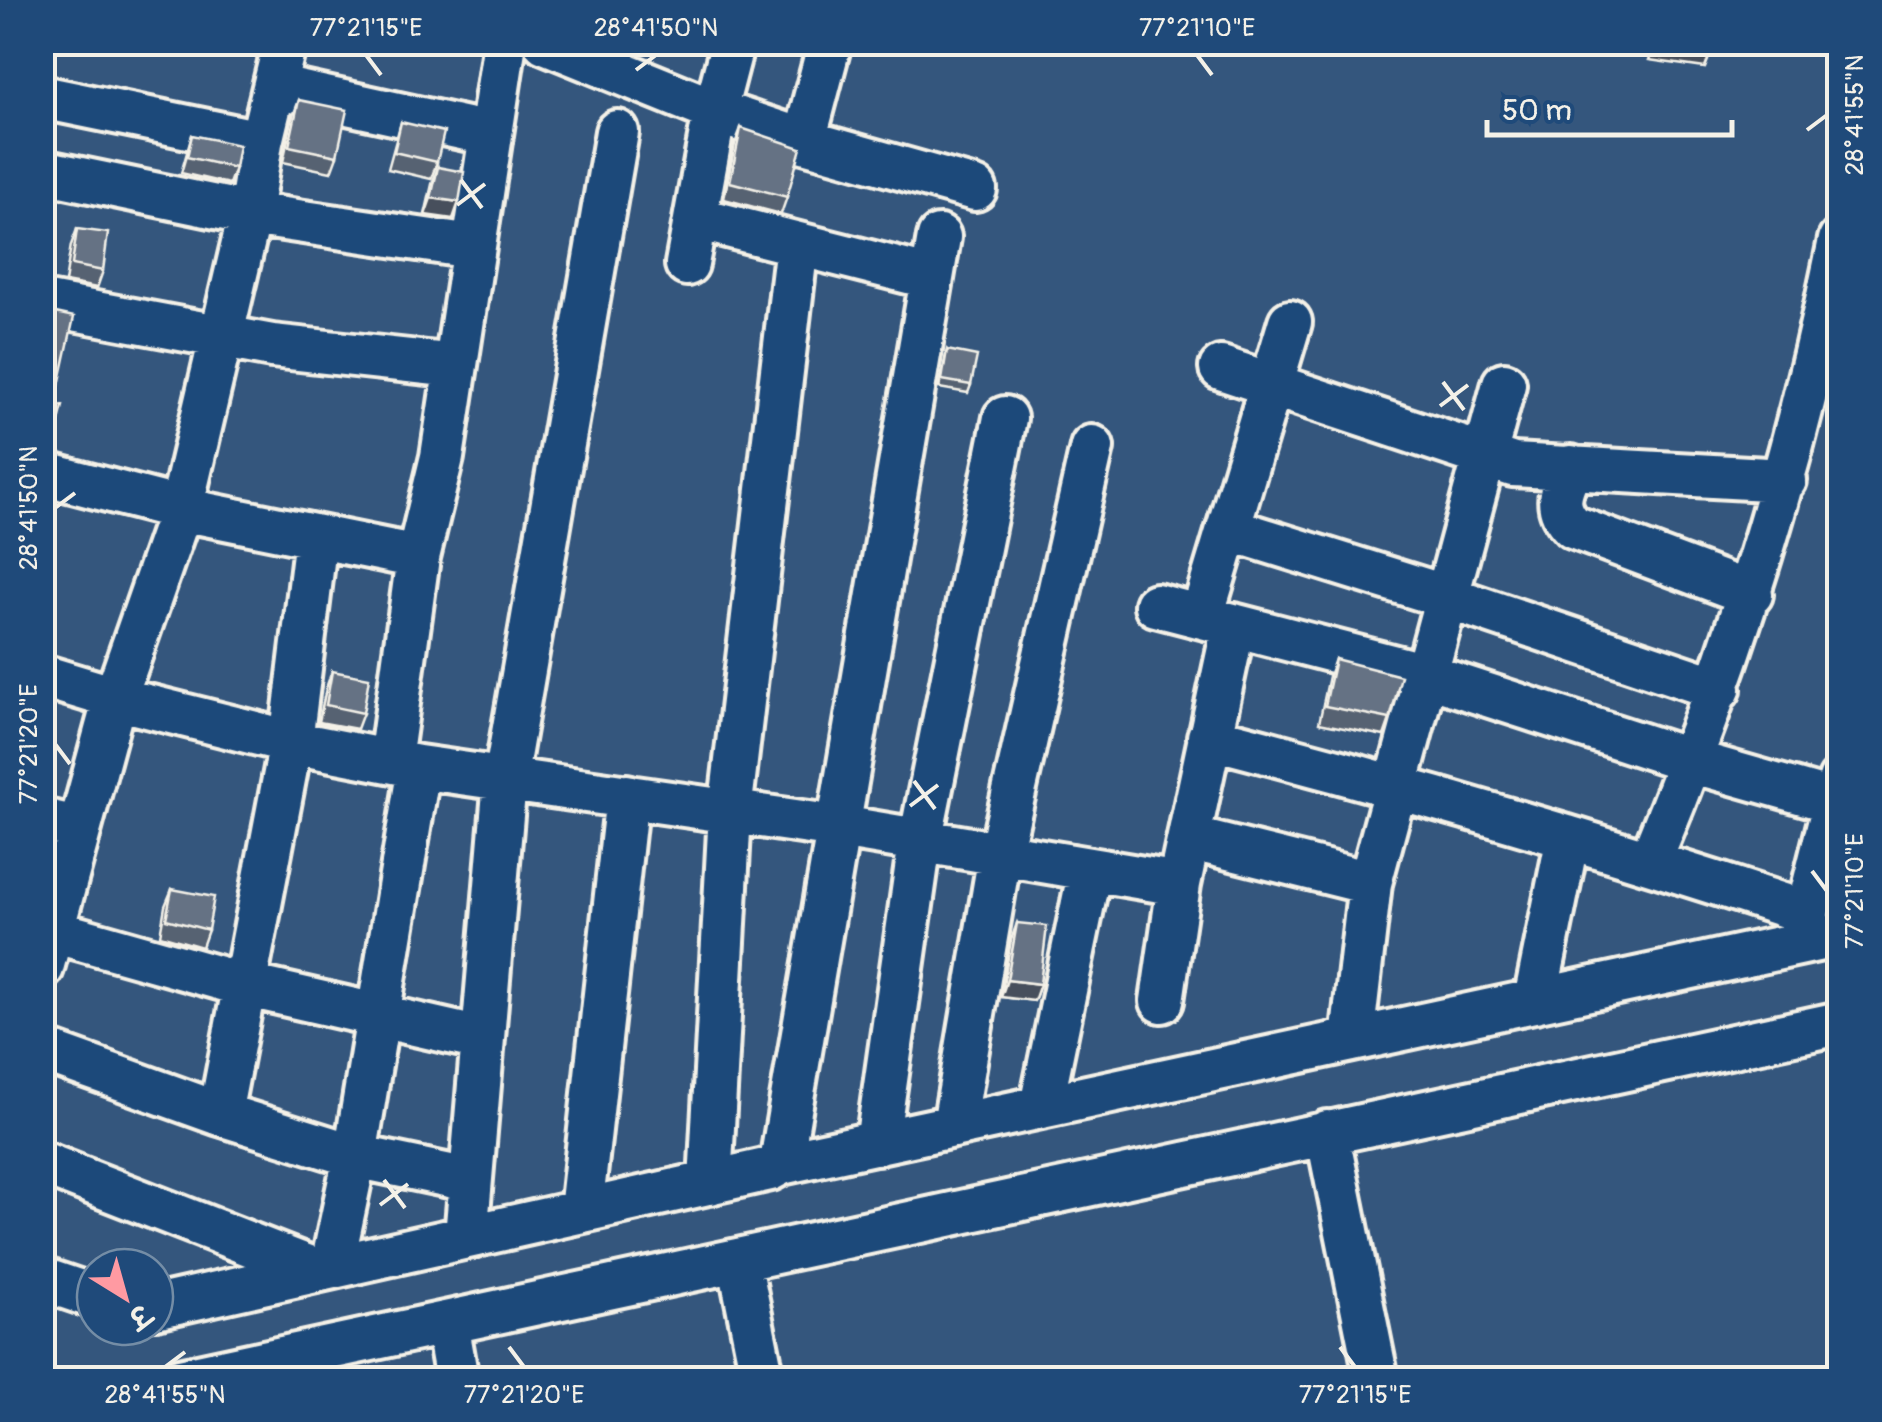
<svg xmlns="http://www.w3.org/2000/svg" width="1882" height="1422" font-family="Pangolin,'Playpen Sans Deva',sans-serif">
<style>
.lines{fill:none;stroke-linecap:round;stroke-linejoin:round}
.minor-casing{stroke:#f4f1e8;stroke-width:50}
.minor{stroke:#1f4a7a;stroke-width:42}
.wall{fill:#576272;stroke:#f4f1e8;stroke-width:2.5}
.shaded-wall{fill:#47505c;stroke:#f4f1e8;stroke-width:2.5}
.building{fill:#657284;stroke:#f4f1e8;stroke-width:2.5}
.ticks{fill:none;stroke:#f4f1e8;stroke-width:4}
.neatline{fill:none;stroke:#f4f1e8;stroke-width:4}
.ticks-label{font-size:25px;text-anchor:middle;fill:#f4f1e8}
</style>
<rect width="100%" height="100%" fill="#34567d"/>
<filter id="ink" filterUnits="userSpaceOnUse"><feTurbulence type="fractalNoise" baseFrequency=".01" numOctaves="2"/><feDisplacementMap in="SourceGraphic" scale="20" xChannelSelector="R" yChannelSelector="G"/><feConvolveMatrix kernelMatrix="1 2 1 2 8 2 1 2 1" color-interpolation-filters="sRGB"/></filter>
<g filter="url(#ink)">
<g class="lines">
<defs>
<path id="minor" d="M 545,42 L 715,111 L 804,141 L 975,189
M 275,87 L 489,134
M 42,97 L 261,142
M 804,141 L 830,42
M 42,171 L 250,214 L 472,247
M 696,218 L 932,278
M 687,264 L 715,111 L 733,42
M 42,303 L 272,346 L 455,366
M 1221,368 L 1513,465 L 1785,480
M 1571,467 C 1561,491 1552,506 1573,527 L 1751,594
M 42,473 L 181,509 L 418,557
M 1229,529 L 1447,597 L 1719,689
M 1156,605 L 1426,675 L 1691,761 L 1835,802
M 1202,616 L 1290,322
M 42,676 L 115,698 L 291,742 L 419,767 L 858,830 L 1179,884
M 1209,737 C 1410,789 1609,847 1807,913
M 390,761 L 418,557 L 442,457 L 505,42
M 42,820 L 77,828
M 1189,838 L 1370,883
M 1650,861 C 1735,656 1796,458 1840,240
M 42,928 L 244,985 L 481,1039
M 1805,940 L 1807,913 L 1840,780
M 42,968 L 115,698 L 181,509 L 250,214 L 261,142 L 285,42
M 1162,1001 L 1179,884 L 1234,625
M 1535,1001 L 1568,837
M 1352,1040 L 1370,883 L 1504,384
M 42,1050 L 220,1114 L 355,1156 L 469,1180
M 1041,1107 L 1090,869
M 220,1114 L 291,742 L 316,537
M 954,1126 L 1000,854 L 1092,447
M 1327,1132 L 1377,1380
M 877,1143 L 920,842 L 1005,418
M 42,1163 L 316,1270
M 781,1163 L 1840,935
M 710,1183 L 730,812 L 797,244
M 581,1211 L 627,796
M 466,1237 L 505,780 L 617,132
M 739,1260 L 763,1380
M 332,1266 L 355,1156 L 419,767
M 42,1279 L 95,1297
M 155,1307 L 770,1169 L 781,1163 L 939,237
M 447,1323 L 457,1380
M 180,1380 L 1840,1023"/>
</defs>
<use href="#minor" class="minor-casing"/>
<use href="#minor" class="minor"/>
</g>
<path class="wall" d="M 299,100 L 337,156 L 331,172 L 283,162 L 293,116 Z
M 401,122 L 437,162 L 431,179 L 388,169 Z
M 741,128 L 787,197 L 781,214 L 724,199 L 735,144 Z
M 192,135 L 235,168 L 229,184 L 181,173 Z
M 438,167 L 453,219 L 425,215 L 432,184 Z
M 77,229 L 103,271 L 97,288 L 65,282 L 71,245 Z
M 947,350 L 971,385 L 968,393 L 939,388 Z
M 1335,659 L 1390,719 L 1384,736 L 1319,723 L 1329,676 Z
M 332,671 L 363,713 L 357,729 L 319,722 L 326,688 Z
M 172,889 L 208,930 L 202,947 L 160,935 L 165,906 Z
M 1017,923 L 1040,984 L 1034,1001 L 1001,997 L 1011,940 Z"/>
<path class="shaded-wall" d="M 1654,46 L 1710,55 L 1705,68 L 1649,60 Z
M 431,198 L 459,202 L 453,219 L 425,215 Z
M 42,433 L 56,433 L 50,449 L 42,449 Z
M 1007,980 L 1040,984 L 1034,1001 L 1001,997 Z"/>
<path class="building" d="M 1654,42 L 1712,42 L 1710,55 L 1654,46 Z
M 299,100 L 347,110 L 337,156 L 289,146 Z
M 401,122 L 444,132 L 437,162 L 394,152 Z
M 741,128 L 801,148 L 787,197 L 730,182 Z
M 192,135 L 239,145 L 235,168 L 187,157 Z
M 438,167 L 464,172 L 459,202 L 431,198 Z
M 77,229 L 108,233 L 103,271 L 72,265 Z
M 42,310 L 74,317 L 55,404 L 63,406 L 56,433 L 42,433 Z
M 947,350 L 977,356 L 971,385 L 942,380 Z
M 1335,659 L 1401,676 L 1390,719 L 1325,706 Z
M 332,671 L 369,678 L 363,713 L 326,705 Z
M 42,840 L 52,842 L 42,876 Z
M 172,889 L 214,897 L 208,930 L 166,919 Z
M 1017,923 L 1047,926 L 1040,984 L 1007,980 Z"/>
</g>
<path class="ticks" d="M 366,55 L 381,75M 1197,55 L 1212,75M 636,70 L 656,55M 1807,130 L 1827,115M 461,180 L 482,208M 457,205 L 485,184M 1443,382 L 1464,410M 1440,406 L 1468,385M 55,508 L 75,493M 55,744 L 70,764M 914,781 L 935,809M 910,806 L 938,785M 1812,871 L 1827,891M 384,1180 L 405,1208M 380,1205 L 408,1184M 509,1347 L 524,1367M 1340,1347 L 1355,1367M 165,1367 L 185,1352"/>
<rect width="1882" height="1422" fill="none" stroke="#1f4a7a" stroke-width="110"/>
<g transform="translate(125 1297) rotate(143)"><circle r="48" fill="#1f4a7a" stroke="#748da6" stroke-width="2.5"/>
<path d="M0-8L18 38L0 25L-18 38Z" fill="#ff9aa2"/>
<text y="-15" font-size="28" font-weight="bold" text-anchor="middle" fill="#f4f1e8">उ</text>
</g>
<path d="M1487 120v15h245v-15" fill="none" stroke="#f4f1e8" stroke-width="5"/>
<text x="1502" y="120" font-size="30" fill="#f4f1e8" stroke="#1f4a7a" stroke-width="8" paint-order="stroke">50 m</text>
<rect x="55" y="55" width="1772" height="1312" class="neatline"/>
<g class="ticks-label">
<text x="366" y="36">77°21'15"E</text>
<text x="656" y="36">28°41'50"N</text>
<text x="1197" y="36">77°21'10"E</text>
<text transform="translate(1854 115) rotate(-90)" y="9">28°41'55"N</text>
<text transform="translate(28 508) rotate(-90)" y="9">28°41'50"N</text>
<text transform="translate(28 744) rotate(-90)" y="9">77°21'20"E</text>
<text transform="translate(1854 891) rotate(-90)" y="9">77°21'10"E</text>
<text x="165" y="1403">28°41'55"N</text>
<text x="524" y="1403">77°21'20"E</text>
<text x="1355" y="1403">77°21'15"E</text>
</g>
</svg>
